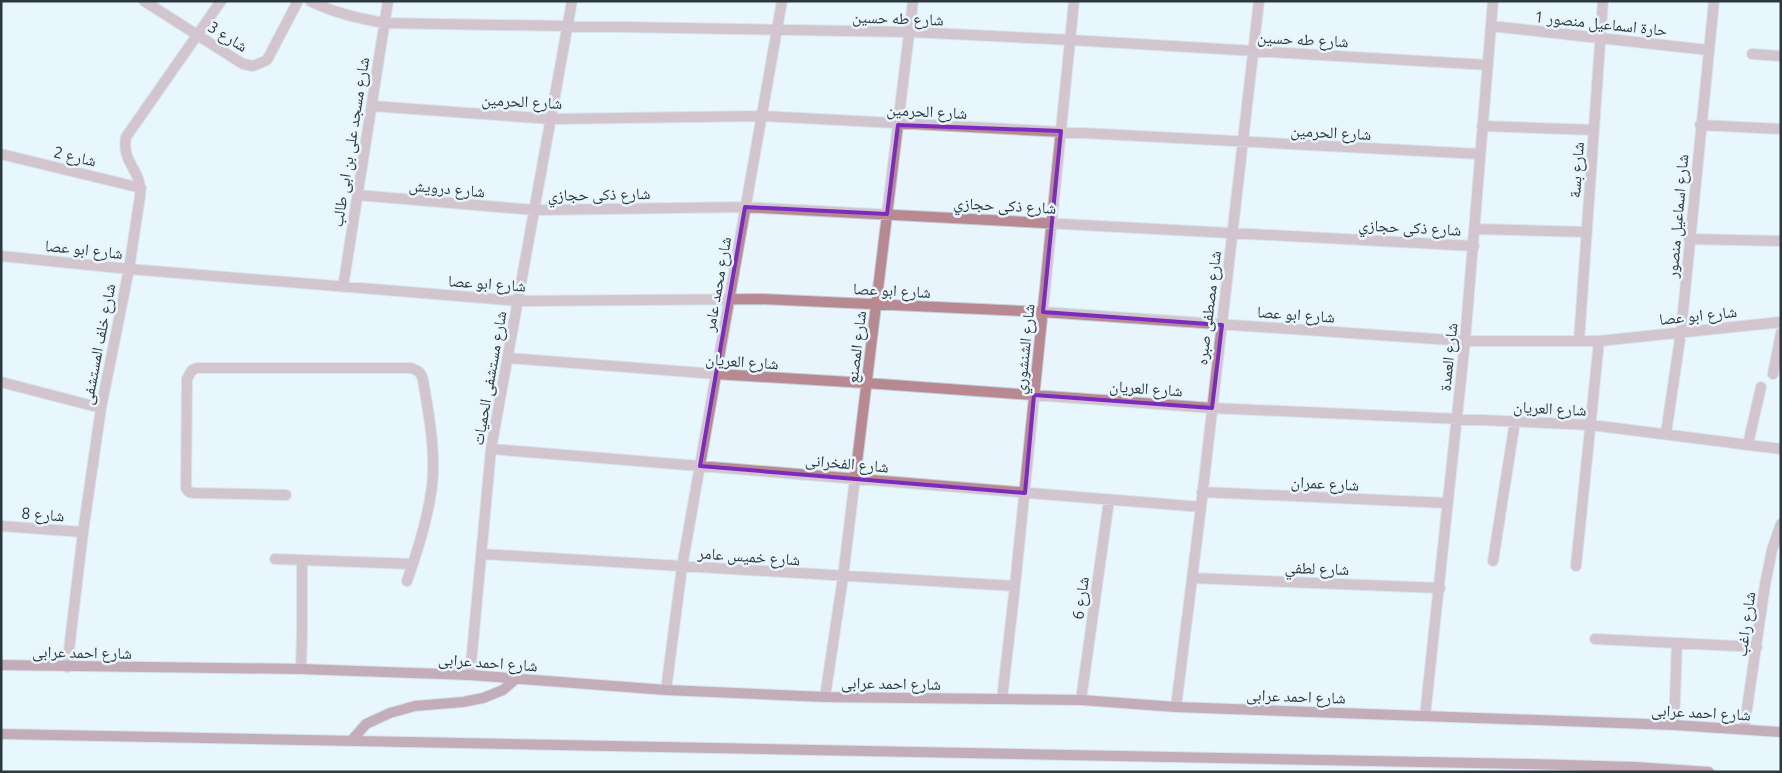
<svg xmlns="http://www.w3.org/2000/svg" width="1782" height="773" font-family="Ubuntu,'Noto Naskh Arabic',sans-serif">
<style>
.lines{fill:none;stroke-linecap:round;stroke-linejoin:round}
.lane-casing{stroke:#c2cfd7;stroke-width:12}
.street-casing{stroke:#c2cfd7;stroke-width:12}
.secondary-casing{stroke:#c2cfd7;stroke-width:12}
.lane{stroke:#b98992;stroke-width:10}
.street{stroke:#b98992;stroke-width:10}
.secondary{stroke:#985564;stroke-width:10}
.marked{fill:none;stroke:#7b2cbf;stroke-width:4;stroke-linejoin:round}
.labels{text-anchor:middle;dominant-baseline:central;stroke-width:5;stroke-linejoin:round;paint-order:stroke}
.street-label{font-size:16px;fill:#2b3840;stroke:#e8f5fd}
</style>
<rect width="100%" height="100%" fill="#e8f5fd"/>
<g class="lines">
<defs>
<path id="lane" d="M 286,495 L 194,493 L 189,492 L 186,488 L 187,379 L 192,370 L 197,368 L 410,368 C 418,370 421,372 423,380 C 428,410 434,441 433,472 C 432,505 418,550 407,581
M 275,559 L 413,564
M 301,669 L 302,632 L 302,560"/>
<path id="street" d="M 144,1 L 243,64 L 253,66 L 267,60 L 298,1
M 310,1 C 334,13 358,18 384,23 L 910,32 L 1071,40 L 1488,65
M 1491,26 L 1708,50
M 1752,54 L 1781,56
M 372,106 L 551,119 L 761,116 L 1480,154
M 1700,125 L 1781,129
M 1482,126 L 1594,130
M 1,154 L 141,188
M 357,195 L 535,210 L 745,207 L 1474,246
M 1475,229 L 1587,232
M 1689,239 L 1781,241
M 1,256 L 129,269 L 518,301 L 761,299 L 1043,312 L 1465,341 L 1599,341 L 1781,322
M 343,287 L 388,1
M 1579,341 L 1603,1
M 508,358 L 716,374 L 866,383 L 1212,408 L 1591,425 L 1781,449
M 1773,374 L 1781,333
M 1,382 L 101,408
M 1666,433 L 1681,332 L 1714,1
M 1748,444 L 1761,387
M 491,449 L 1201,507
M 1202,492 L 1447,503
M 1,526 L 83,532
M 482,554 L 1015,586
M 1493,561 L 1515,421
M 1576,566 L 1599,341
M 1192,578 L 1440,588
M 1595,639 L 1757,647
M 67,667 L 83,532 L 101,408 L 129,269 L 140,196 C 143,170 121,164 126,137 L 221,1
M 470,675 L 491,449 L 572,1
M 666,690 L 682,567 L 782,1
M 825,697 L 843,577 L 913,1
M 1002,699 L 1015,586 L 1074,1
M 1081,700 L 1109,500
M 1176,707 L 1201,507 L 1259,1
M 1425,716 L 1465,341 L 1493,1
M 1674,725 L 1677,643
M 1744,729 L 1765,585 L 1772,550 L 1781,524"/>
<path id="secondary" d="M 1,665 L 301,669 L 470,675 L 666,690 L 825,697 L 1081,700 L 1176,707 L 1674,725 L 1781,732
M 1,734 L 1530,764 L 1635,767 L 1709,772
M 352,740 L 366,724 L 390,713 L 415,706 L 463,702 L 483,698 L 503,690 L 517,678"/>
</defs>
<use href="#lane" class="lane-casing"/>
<use href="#street" class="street-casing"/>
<use href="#secondary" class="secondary-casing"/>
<use href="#lane" class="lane"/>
<use href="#street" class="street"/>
<use href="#secondary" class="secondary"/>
</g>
<path d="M0 0H1782V773H0ZM 898,125 L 1061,131 L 1043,312 L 1222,325 L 1212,408 L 1034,395 L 1025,493 L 700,466 L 745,207 L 887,214 Z" fill="#e8f5fd" fill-opacity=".55" fill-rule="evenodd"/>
<path class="marked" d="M 898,125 L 1061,131 L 1043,312 L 1222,325 L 1212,408 L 1034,395 L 1025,493 L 700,466 L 745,207 L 887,214 Z"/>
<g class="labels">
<g class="street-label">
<text transform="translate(898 18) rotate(2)">شارع طه حسين</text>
<text transform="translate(1601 23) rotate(6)">حارة اسماعيل منصور 1</text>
<text transform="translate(228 36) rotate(32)">شارع 3</text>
<text transform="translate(1303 39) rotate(3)">شارع طه حسين</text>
<text transform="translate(522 101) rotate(3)">شارع الحرمين</text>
<text transform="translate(927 111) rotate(3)">شارع الحرمين</text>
<text transform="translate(1331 132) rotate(3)">شارع الحرمين</text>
<text transform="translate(350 142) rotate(-81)">شارع مسجد على بن ابى طالب</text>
<text transform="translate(75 156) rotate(13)">شارع 2</text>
<text transform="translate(1576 170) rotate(-86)">شارع بسة</text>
<text transform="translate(447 188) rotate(5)">شارع درويش</text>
<text transform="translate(599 194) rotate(-1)">شارع ذكى حجازي</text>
<text transform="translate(1005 205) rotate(3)">شارع ذكى حجازي</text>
<text transform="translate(1677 216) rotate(-85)">شارع اسماعيل منصور</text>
<text transform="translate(1410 227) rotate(3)">شارع ذكى حجازي</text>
<text transform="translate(84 249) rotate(6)">شارع ابو عصا</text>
<text transform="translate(487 283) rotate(4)">شارع ابو عصا</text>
<text transform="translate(717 284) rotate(-80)">شارع محمد عامر</text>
<text transform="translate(892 290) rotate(3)">شارع ابو عصا</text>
<text transform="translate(1208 308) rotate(-83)">شارع مصطفى صبره</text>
<text transform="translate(1296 314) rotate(4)">شارع ابو عصا</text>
<text transform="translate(1698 315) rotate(-6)">شارع ابو عصا</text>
<text transform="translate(98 344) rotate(-79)">شارع خلف المستشفى</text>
<text transform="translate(856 347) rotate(-83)">شارع المصنع</text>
<text transform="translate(1024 349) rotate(-84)">شارع الشنشوري</text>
<text transform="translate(1448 357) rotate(-84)">شارع العمدة</text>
<text transform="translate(742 361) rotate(4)">شارع العريان</text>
<text transform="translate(489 378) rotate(-80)">شارع مستشفى الحميات</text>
<text transform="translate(1146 388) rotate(4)">شارع العريان</text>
<text transform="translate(1550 408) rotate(3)">شارع العريان</text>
<text transform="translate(847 463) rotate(5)">شارع الفخرانى</text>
<text transform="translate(1325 483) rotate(3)">شارع عمران</text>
<text transform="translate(43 514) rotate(4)">شارع 8</text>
<text transform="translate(749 556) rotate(4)">شارع خميس عامر</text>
<text transform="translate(1317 568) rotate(2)">شارع لطفي</text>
<text transform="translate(1080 598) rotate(-82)">شارع 6</text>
<text transform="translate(1745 624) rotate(-82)">شارع راغب</text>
<text transform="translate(82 652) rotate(1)">شارع احمد عرابى</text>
<text transform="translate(488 662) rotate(4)">شارع احمد عرابى</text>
<text transform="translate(891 683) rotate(1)">شارع احمد عرابى</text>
<text transform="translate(1296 696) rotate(2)">شارع احمد عرابى</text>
<text transform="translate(1701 712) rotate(3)">شارع احمد عرابى</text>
</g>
</g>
<rect width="1782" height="773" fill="none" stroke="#2b3840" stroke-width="5"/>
</svg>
